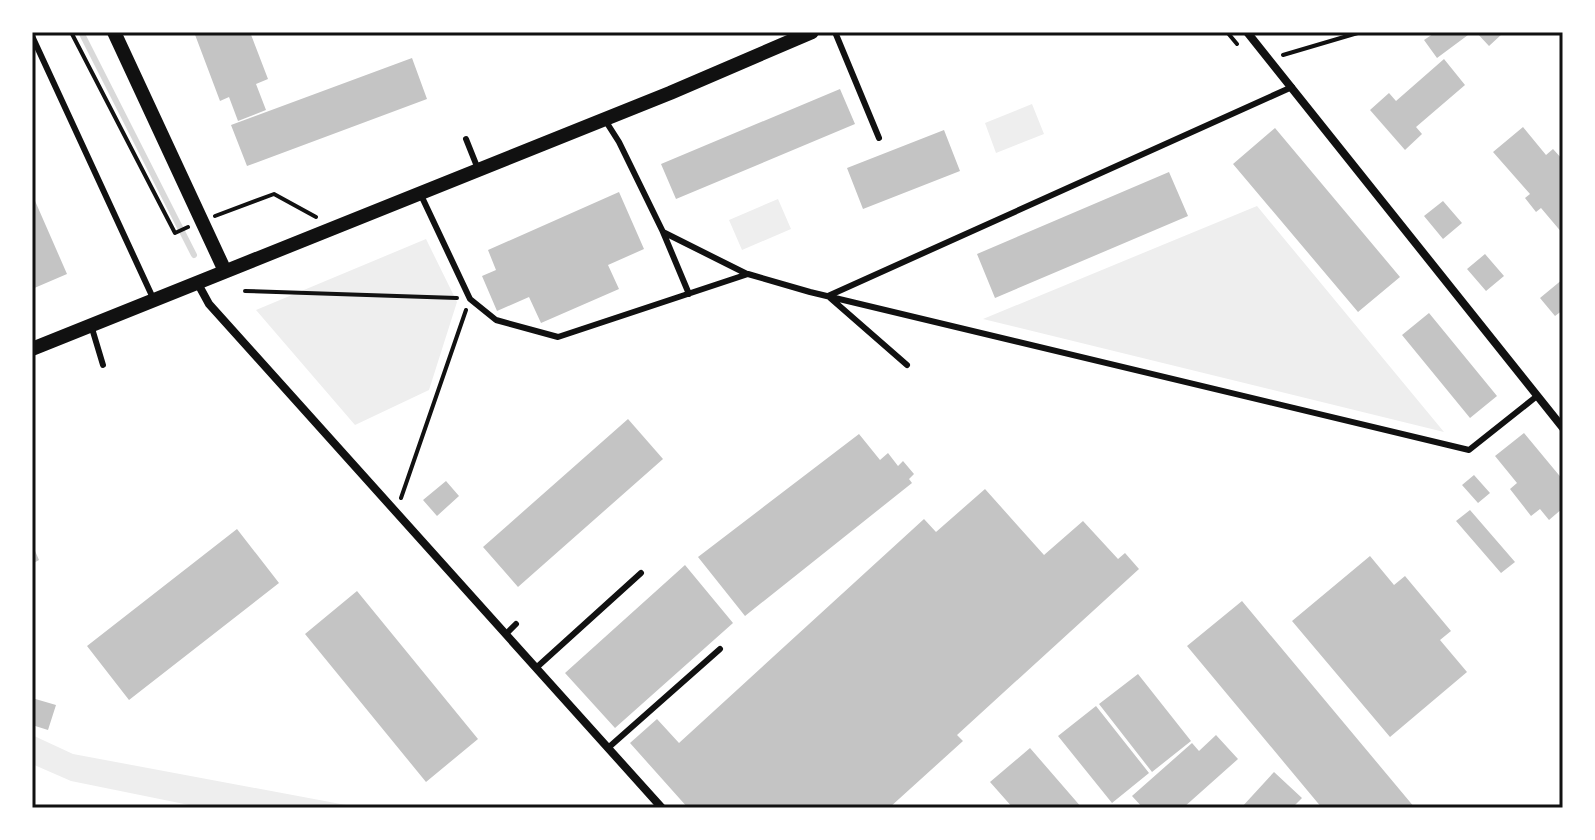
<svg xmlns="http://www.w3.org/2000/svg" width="1595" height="840" font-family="'IBM Plex Serif',serif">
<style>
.green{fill:#eee}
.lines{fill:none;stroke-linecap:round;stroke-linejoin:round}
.stream{stroke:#d9d9d9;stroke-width:6}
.building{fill:#c4c4c4}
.path{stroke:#111;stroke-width:4}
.service{stroke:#111;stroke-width:6}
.minor{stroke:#111;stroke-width:8}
.tertiary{stroke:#111;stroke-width:14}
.neatline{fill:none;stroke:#111;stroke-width:3}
</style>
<rect width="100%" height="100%" fill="#fff"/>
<path class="green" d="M 1032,104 L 1044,134 L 996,153 L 985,123 Z
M 778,199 L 791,229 L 742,250 L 729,220 Z
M 1257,206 L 1444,432 L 983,319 Z
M 426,239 L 457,302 L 429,390 L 355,425 L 256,310 Z
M 32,735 L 73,754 L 362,808 L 204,808 L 71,781 L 32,764 Z"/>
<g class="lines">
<path class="stream" d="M 81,32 L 194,255"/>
</g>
<path class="building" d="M 194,32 L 250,32 L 268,79 L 256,84 L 266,110 L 238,121 L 229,97 L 220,101 Z
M 1436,32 L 1466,32 L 1468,35 L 1437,58 L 1424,40 Z
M 1476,32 L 1500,32 L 1502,34 L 1489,46 Z
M 412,58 L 427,99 L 247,166 L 231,125 Z
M 1444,59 L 1465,85 L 1416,127 L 1422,134 L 1405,150 L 1370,110 L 1389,93 L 1396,101 Z
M 840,89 L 855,124 L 676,199 L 661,164 Z
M 1523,127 L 1546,155 L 1553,149 L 1563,160 L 1563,234 L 1541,208 L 1536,212 L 1525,198 L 1530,194 L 1493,152 Z
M 1275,128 L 1400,277 L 1358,312 L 1233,164 Z
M 944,130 L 960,171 L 863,209 L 847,168 Z
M 1169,172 L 1188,216 L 995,298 L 977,254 Z
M 619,192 L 644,249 L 608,265 L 619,289 L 541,323 L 529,297 L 497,311 L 482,276 L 496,270 L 488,250 Z
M 32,194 L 67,274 L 32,289 Z
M 1443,201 L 1462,223 L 1443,239 L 1424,216 Z
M 1485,254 L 1504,276 L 1486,291 L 1467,269 Z
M 1563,279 L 1563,310 L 1555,316 L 1540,298 Z
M 1429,313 L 1497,396 L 1470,418 L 1402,335 Z
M 628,419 L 663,459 L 518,587 L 483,547 Z
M 1524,433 L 1563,480 L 1563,508 L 1549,520 L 1540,509 L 1531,516 L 1510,489 L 1517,483 L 1495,456 Z
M 859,434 L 880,460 L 888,453 L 898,466 L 903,461 L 914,474 L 909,479 L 912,483 L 745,616 L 698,557 Z
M 1474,475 L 1490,493 L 1478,503 L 1462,485 Z
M 446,481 L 459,496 L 437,516 L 423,500 Z
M 985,489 L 1044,555 L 1083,521 L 1118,559 L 1125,553 L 1139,569 L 957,735 L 963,741 L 889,808 L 688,808 L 630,743 L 657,719 L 679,743 L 924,519 L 936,532 Z
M 1470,510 L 1515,562 L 1501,573 L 1456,521 Z
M 237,529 L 279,583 L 129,700 L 87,646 Z
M 32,544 L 39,560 L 32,564 Z
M 1370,556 L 1394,585 L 1405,576 L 1451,631 L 1440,640 L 1467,672 L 1390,737 L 1292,621 Z
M 685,565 L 733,623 L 615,728 L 565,673 Z
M 357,591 L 478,739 L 426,782 L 305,634 Z
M 1242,601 L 1415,808 L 1322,808 L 1187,646 Z
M 1138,674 L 1191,741 L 1152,772 L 1099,704 Z
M 32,698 L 56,705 L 48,730 L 32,725 Z
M 1096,706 L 1149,773 L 1112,803 L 1058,736 Z
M 1216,735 L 1238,759 L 1183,808 L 1143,808 L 1132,796 L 1192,743 L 1199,751 Z
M 1030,748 L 1082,808 L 1013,808 L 990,782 Z
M 1274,772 L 1302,798 L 1292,808 L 1241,808 Z"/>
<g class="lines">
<path class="path" d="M 71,32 L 175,233 L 188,227
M 1227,32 L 1237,44
M 1283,55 L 1361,32
M 215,216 L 274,194 L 316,217
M 245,291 L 457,298
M 401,498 L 466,310"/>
<path class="service" d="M 835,32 L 879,138
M 32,36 L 153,298
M 605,120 L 619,142 L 663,232 L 747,274
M 466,139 L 478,169
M 420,193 L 470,299 L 496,320 L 558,337 L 748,274 L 810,292 L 1469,450 L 1537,396
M 663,232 L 689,294
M 91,325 L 103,365
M 907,365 L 828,296 L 1292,87
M 506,634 L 516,624
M 536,668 L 641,573
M 608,748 L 720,649"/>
<path class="minor" d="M 1247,32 L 1563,428
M 197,282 L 209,304 L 662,808"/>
<path class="tertiary" d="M 114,32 L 225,271
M 32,349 L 670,93 L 812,32"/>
</g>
<rect width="1595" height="840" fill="none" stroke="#ffffff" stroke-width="68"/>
<rect x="34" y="34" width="1527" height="772" class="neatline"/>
</svg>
